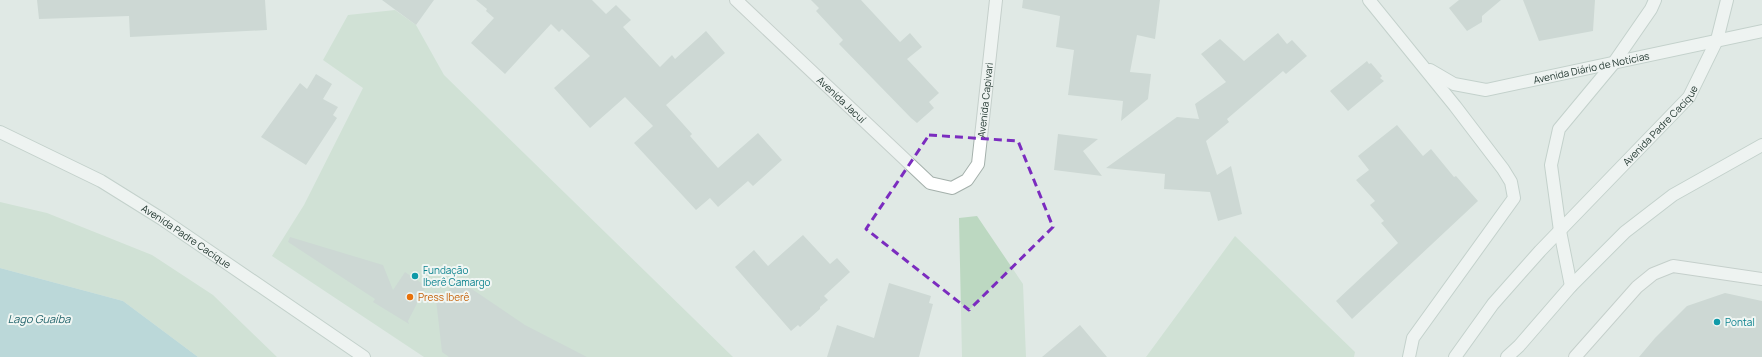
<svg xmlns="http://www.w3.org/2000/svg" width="1762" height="357" font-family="Manrope,sans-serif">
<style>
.green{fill:#bcd8c1}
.water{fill:#8ec3c9}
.building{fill:#b6c4be}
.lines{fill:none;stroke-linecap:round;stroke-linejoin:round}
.street-casing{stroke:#a4b0ab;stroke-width:14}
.secondary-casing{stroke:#a1b4ac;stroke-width:14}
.street{stroke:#fff;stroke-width:12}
.secondary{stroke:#fff;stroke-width:12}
.marked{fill:none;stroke:#7b2cbf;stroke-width:3;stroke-dasharray:8 5;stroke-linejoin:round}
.culture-dot{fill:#0f9aa8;stroke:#f0f6f3;stroke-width:1.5}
.food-dot{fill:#e8710a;stroke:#f0f6f3;stroke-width:1.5}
.labels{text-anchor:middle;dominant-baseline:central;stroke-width:4;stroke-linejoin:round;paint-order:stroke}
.street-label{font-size:10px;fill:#233831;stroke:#f0f6f3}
.culture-label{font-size:10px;fill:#0d838f;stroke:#f0f6f3;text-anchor:start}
.food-label{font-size:10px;fill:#c56008;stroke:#f0f6f3;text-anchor:start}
.water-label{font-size:11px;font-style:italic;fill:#24656d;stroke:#f0f6f3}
</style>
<rect width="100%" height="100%" fill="#e0e9e5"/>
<path class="green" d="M 395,10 L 416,25 L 444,75 L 733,357 L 424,357 L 272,256 L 304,205 L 363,88 L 323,60 L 348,15 Z
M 0,202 L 47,213 L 152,255 L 213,295 L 277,357 L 198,357 L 123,301 L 0,268 Z
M 977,216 L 1023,284 L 1026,357 L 962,357 L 959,218 Z
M 1235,236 L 1355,352 L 1354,357 L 1146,357 Z"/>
<path class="water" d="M 0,268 L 123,301 L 198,357 L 0,357 Z"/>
<path class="building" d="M 37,0 L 265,0 L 267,30 L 130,37 L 129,16 L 39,19 Z
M 382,0 L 434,0 L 416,25 Z
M 476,0 L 592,0 L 606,14 L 616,5 L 631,20 L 623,27 L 660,67 L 672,55 L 675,59 L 706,31 L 725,53 L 666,105 L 692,134 L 690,136 L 718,168 L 758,133 L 782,160 L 753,186 L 748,181 L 718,207 L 710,198 L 696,210 L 634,143 L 653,126 L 625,97 L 590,128 L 554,88 L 590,56 L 562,29 L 559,32 L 551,24 L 505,74 L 471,43 L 494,18 L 486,11 L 487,9 Z
M 811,0 L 861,0 L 900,42 L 910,33 L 922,47 L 907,59 L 939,93 L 929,102 L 934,108 L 917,123 L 911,118 L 839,44 L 843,40 L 816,11 L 819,8 Z
M 1023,0 L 1160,0 L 1155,39 L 1137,35 L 1130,72 L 1151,74 L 1148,99 L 1121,121 L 1123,101 L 1068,95 L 1074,50 L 1056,47 L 1060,16 L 1022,8 Z
M 1459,0 L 1501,0 L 1482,16 L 1482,22 L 1467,31 L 1449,8 Z
M 1523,0 L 1595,0 L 1593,31 L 1539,41 Z
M 1278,33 L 1287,44 L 1292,40 L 1307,56 L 1286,74 L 1283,71 L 1227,119 L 1229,122 L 1206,141 L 1217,175 L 1231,166 L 1242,214 L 1218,221 L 1210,192 L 1164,189 L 1165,174 L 1106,168 L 1177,117 L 1199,119 L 1195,104 L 1226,82 L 1201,54 L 1220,39 L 1244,61 Z
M 1367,61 L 1369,64 L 1371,63 L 1382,76 L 1380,78 L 1384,81 L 1348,111 L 1330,91 Z
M 316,74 L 332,84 L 323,99 L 338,107 L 333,115 L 337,118 L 306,165 L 261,137 L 300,83 L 307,89 Z
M 1397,125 L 1423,156 L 1431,149 L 1454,177 L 1456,176 L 1478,201 L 1352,319 L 1336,301 L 1398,243 L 1381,223 L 1384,221 L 1370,205 L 1375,201 L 1356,180 L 1369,170 L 1358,156 Z
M 1058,134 L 1098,139 L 1083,151 L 1102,176 L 1054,170 Z
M 803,235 L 830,264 L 837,258 L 850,272 L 824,296 L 828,300 L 820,307 L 820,309 L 800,327 L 798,325 L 791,331 L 735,267 L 754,250 L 768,266 Z
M 290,237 L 383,265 L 393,290 L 405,272 L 426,286 L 408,321 L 409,324 L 373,302 L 375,299 L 288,242 Z
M 454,277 L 525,325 L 587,357 L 449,357 L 442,352 L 435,291 L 446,298 Z
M 889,283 L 931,296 L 929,303 L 933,304 L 919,357 L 827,357 L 837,325 L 874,338 Z
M 1725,293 L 1762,301 L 1762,357 L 1639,357 L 1655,338 L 1687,306 Z
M 1080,325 L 1107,357 L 1042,357 Z"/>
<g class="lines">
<defs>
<g id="street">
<path id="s1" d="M 736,0 L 930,183 L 952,188 L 967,180 L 978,164 L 996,0"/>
<path d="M 1575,357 L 1637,287 L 1653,274 L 1673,266 L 1762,279"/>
</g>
<g id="secondary">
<path d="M 1369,0 L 1455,106 L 1503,169 L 1511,182 L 1514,198 L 1413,338 L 1409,357"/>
<path id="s2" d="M 1430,70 L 1454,84 L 1486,90 L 1762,31"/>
<path id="s3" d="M 0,132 L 101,181 L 162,219 L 364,357"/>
<path d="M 1571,286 L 1560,231 L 1551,165 L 1559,129 L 1613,64 L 1651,9 L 1655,0"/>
<path id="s4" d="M 1455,357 L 1493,304 L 1540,251 L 1689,97 L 1717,40 L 1727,0"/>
<path d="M 1507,357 L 1519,346 L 1571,286 L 1625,232 L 1673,195 L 1762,145"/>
</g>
</defs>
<use href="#street" class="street-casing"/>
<use href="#secondary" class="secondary-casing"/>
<use href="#street" class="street"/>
<use href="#secondary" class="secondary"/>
</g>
<path d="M0 0H1762V357H0ZM 929,135 L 1018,141 L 1053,227 L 969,310 L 866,229 Z" fill="#e0e9e5" fill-opacity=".55" fill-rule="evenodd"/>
<path class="marked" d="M 929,135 L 1018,141 L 1053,227 L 969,310 L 866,229 Z"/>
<g class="culture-dot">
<circle cx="415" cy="276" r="4"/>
<circle cx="1717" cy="322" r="4"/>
</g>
<circle class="food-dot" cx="410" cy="297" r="4"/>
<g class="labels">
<g class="street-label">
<text stroke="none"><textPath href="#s2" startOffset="168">Avenida Diário de Notícias</textPath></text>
<text stroke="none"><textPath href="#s1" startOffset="145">Avenida Jacuí</textPath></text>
<text stroke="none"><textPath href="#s1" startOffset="390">Avenida Capivari</textPath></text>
<text stroke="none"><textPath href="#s4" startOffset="310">Avenida Padre Cacique</textPath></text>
<text stroke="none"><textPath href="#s3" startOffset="214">Avenida Padre Cacique</textPath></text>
</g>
<g class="culture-label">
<text x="423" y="270">Fundação<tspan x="423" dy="12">Iberê Camargo</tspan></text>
<text x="1725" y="322">Pontal</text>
</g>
<g class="food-label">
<text x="418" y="297">Press Iberê</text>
</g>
<g class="water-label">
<text x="39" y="318">Lago Guaíba</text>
</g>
</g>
</svg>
